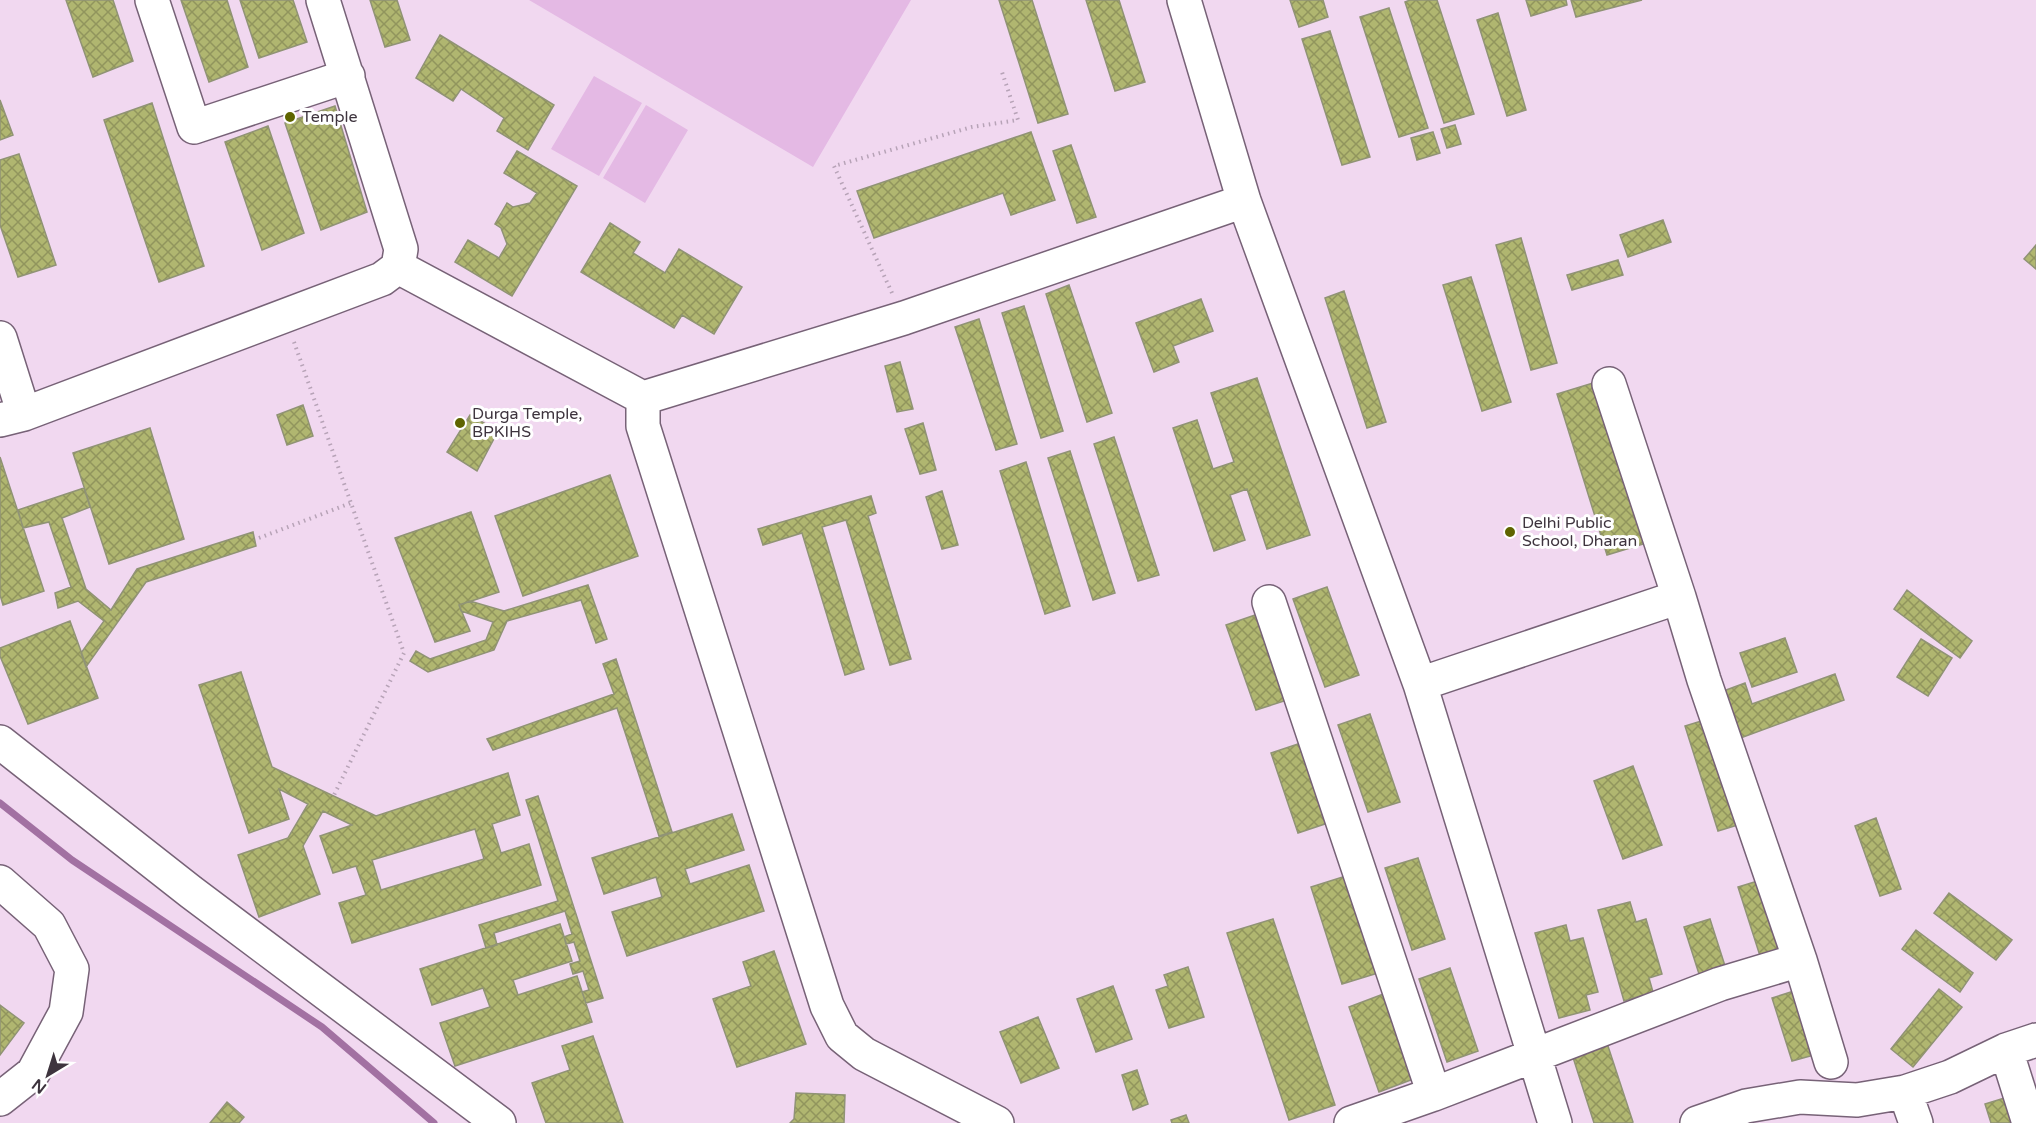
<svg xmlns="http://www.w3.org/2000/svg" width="2036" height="1123" font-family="'Varela Round',sans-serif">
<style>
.pitch{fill:#e4b9e4}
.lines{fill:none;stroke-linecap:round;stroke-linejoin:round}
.stream{stroke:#a271a2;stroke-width:7}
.building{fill:url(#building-cross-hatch);stroke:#909375;stroke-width:1.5;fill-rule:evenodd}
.minor-casing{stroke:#776277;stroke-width:36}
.path{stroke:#b7a3b7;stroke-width:4;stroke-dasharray:1.5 4.5;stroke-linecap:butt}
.minor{stroke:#fff;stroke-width:33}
.poi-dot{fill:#5f6400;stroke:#fff;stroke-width:2}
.labels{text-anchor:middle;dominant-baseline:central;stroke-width:6;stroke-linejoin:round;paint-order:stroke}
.poi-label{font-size:16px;fill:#3e343e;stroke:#fff;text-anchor:start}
</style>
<defs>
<pattern id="building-cross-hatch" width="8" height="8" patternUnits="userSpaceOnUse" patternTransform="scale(1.5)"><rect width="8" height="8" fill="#b0b670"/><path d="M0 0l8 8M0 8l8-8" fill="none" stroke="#91955d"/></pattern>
</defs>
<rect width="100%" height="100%" fill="#f1d8f0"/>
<path class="pitch" d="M 529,0 L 911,0 L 813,167 Z
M 594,76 L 642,103 L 599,176 L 551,149 Z
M 646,105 L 688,130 L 645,203 L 603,178 Z"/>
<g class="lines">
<path class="stream" d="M 0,803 L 72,860 L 322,1027 L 434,1123"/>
</g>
<path class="building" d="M 66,0 L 113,0 L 133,61 L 93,77 Z
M 181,0 L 227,0 L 248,67 L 209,82 Z
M 240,0 L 293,0 L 307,42 L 259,58 Z
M 370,0 L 397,0 L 410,40 L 385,47 Z
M 999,0 L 1032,0 L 1068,114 L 1038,123 Z
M 1086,0 L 1119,0 L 1145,82 L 1115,91 Z
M 1290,0 L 1323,0 L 1328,17 L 1299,27 Z
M 1410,0 L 1437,0 L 1474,114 L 1444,123 L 1405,2 Z
M 1526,0 L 1566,0 L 1567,5 L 1531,16 Z
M 1571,0 L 1642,0 L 1576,17 Z
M 1389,8 L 1428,128 L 1399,137 L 1360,17 Z
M 1498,13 L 1526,110 L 1507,116 L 1477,20 Z
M 1330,31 L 1370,157 L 1342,165 L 1302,39 Z
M 440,35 L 554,105 L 528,150 L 497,131 L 504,118 L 461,89 L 453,101 L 416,78 Z
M 0,100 L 13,135 L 0,140 Z
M 152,103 L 204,266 L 159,282 L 104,120 Z
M 335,106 L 367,212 L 321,230 L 285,123 Z
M 1455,125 L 1461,144 L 1447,148 L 1441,129 Z
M 268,126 L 304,233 L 262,250 L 225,142 Z
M 1031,132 L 1055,200 L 1011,215 L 1003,193 L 874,238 L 857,191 Z
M 1433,132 L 1440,153 L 1417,160 L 1411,138 Z
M 1071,145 L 1096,217 L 1077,223 L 1053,151 Z
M 517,151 L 577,186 L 512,296 L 455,262 L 468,240 L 499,258 L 507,244 L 501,228 L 495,224 L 507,203 L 513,207 L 530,203 L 537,193 L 504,173 Z
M 19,154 L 56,265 L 18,277 L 0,225 L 0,160 Z
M 1663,220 L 1671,242 L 1628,257 L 1620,235 Z
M 610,223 L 640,242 L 633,253 L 665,273 L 679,249 L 742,287 L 714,334 L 682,315 L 674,328 L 581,272 Z
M 1521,238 L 1557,363 L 1531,370 L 1496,245 Z
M 2036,245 L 2036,269 L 2024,259 Z
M 1618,260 L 1623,275 L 1572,290 L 1567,275 Z
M 1471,277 L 1511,402 L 1482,411 L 1443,285 Z
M 1069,285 L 1112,413 L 1087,422 L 1046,294 Z
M 1344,291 L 1386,422 L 1367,428 L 1325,298 Z
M 1201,299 L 1213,331 L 1173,346 L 1179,362 L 1154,372 L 1136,323 Z
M 1024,306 L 1063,431 L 1041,438 L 1002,313 Z
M 979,319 L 1017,444 L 996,450 L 955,327 Z
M 900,362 L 913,409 L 897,412 L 885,366 Z
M 1257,378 L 1310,535 L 1267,549 L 1247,489 L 1230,495 L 1245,540 L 1214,551 L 1173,428 L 1197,420 L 1213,469 L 1234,462 L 1211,393 Z
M 1603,380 L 1653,541 L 1607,555 L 1557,394 Z
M 303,405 L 313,436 L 287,445 L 277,415 Z
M 470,415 L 498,431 L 477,471 L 447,452 Z
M 923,423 L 936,470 L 920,474 L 905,429 Z
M 150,428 L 184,539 L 109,564 L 73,453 Z
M 1114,437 L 1159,575 L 1138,581 L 1094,444 Z
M 1070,451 L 1115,593 L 1093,600 L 1048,458 Z
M 0,457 L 44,591 L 3,605 L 0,595 Z
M 1026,462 L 1070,606 L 1045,614 L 1000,471 Z
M 610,475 L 638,556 L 523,596 L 495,516 Z
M 84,488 L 90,507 L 62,518 L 86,589 L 111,610 L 137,569 L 253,532 L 256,546 L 146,582 L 86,667 L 81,653 L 104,621 L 78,601 L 58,608 L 55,593 L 71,587 L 49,522 L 23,528 L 18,510 Z
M 942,491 L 958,545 L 942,549 L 926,497 Z
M 871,496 L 876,513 L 868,516 L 911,659 L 890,665 L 846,520 L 822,527 L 864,669 L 845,675 L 802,533 L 763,545 L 758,529 Z
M 471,512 L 499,592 L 459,605 L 470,631 L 435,642 L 395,538 Z
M 588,585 L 607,639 L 596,643 L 581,600 L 507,621 L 494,650 L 428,672 L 410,661 L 416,651 L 430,659 L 486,640 L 493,622 L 461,611 L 459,605 L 470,601 L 504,611 Z
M 1327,587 L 1359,675 L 1325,687 L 1293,599 Z
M 1907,590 L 1972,641 L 1960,658 L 1894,609 Z
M 1258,614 L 1287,700 L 1256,710 L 1226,625 Z
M 70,621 L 98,698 L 28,724 L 0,656 L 0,648 Z
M 1785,638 L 1797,672 L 1752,687 L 1740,653 Z
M 1921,639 L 1952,658 L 1928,696 L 1897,677 Z
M 616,659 L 672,832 L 659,836 L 617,708 L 493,750 L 487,739 L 614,694 L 603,664 Z
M 241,672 L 272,767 L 376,816 L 508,773 L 520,815 L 492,824 L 501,853 L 529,844 L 541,885 L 352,943 L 339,903 L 366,895 L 356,866 L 333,873 L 320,836 L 352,825 L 323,811 L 303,846 L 320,894 L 259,917 L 238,855 L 288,838 L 308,804 L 279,789 L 289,819 L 249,833 L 199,685 ZM 475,829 L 484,859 L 381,890 L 372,860 Z
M 1835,674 L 1844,700 L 1735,740 L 1718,693 L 1745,683 L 1752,704 Z
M 1370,714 L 1400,802 L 1368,812 L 1338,725 Z
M 1708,719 L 1741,824 L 1718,831 L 1685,726 Z
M 1301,743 L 1328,823 L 1298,833 L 1271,753 Z
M 1633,766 L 1662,845 L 1623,859 L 1594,781 Z
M 538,796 L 603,998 L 586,1003 L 582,992 L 589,990 L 583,971 L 573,974 L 570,964 L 580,961 L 574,942 L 566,944 L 564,937 L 572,934 L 565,911 L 494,933 L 497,945 L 486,948 L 479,925 L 558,901 L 526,800 Z
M 732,814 L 744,850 L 685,869 L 690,884 L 749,865 L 764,911 L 627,956 L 612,912 L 662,897 L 656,877 L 604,894 L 592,858 Z
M 1876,818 L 1901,889 L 1880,896 L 1855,826 Z
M 1418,858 L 1445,939 L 1412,950 L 1385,868 Z
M 1346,876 L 1378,973 L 1342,984 L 1311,887 Z
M 1761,880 L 1784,951 L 1761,959 L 1738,887 Z
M 1949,893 L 2012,940 L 1996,960 L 1934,913 Z
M 1630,902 L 1636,922 L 1646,919 L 1662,974 L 1649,978 L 1653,992 L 1624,1001 L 1598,910 Z
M 1273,919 L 1335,1105 L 1289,1120 L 1227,933 Z
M 1710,919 L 1726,969 L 1700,977 L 1684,927 Z
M 560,924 L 572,961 L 513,980 L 518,995 L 577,976 L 592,1022 L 455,1066 L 440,1023 L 490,1007 L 483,988 L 432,1005 L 420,969 Z
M 1566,925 L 1570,941 L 1583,938 L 1598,992 L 1586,995 L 1590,1010 L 1559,1018 L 1535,933 Z
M 1916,930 L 1973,973 L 1960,992 L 1902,949 Z
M 774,951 L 806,1044 L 737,1067 L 713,999 L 751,986 L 743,962 Z
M 1188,967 L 1204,1017 L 1169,1028 L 1156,990 L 1168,986 L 1164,975 Z
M 1450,968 L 1478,1051 L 1447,1062 L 1419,979 Z
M 1113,986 L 1132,1039 L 1096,1052 L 1077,999 Z
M 1939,989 L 1962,1007 L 1913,1067 L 1891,1049 Z
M 1794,991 L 1814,1055 L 1792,1061 L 1772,998 Z
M 1386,993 L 1416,1078 L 1379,1092 L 1349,1007 Z
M 0,1005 L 24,1023 L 0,1055 Z
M 1038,1017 L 1059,1068 L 1021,1083 L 1000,1032 Z
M 593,1036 L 623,1123 L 546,1123 L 532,1083 L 570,1070 L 562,1046 Z
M 1605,1037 L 1633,1122 L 1631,1123 L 1594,1123 L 1570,1048 Z
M 1137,1070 L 1148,1104 L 1133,1110 L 1122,1075 Z
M 796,1093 L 845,1095 L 844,1123 L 790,1123 L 794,1119 Z
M 2011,1096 L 2020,1123 L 1991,1123 L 1985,1104 Z
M 227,1102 L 244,1117 L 239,1123 L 210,1123 Z
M 1186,1115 L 1189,1123 L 1172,1123 L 1171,1120 Z"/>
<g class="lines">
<defs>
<path id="minor" d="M 152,0 L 194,127 L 348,76
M 1184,0 L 1244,201 L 1420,684 L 1555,1123
M 398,267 L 643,398 L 904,318 L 1244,201
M 0,338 L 24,414
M 1609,384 L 1679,597 L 1704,680 L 1800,960 L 1831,1062
M 643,398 L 643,426 L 827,1006 L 842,1036 L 864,1054 L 997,1123
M 0,420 L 24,414 L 382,279 L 398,267 L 401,249 L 323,0
M 1269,602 L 1434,1094
M 1420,684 L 1679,597
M 0,742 L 191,892 L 499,1123
M 0,882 L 49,925 L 72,969 L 66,1012 L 33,1073 L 0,1099
M 2006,1050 L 2029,1123
M 1905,1092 L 1916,1123
M 1351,1123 L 1434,1094 L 1720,984 L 1800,960
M 1697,1123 L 1746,1106 L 1800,1097 L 1857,1100 L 1905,1092 L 1950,1077 L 2006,1050 L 2036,1040"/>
</defs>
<use href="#minor" class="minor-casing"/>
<path class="path" d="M 892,293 L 834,166 L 972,127 L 1018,120 L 1001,69
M 294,342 L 404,653 L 334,795
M 259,538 L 351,503"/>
<use href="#minor" class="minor"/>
</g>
<g class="poi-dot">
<circle cx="290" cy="117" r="6"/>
<circle cx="460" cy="423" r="6"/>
<circle cx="1510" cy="532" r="6"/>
</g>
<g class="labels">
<g class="poi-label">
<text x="302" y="117">Temple</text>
<text x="472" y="414">Durga Temple,<tspan x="472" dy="18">BPKIHS</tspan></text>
<text x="1522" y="523">Delhi Public<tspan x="1522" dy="18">School, Dharan</tspan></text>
</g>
</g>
<g transform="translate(48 1075) rotate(218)" stroke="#ffffff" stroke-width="4.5" paint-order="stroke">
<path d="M0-4.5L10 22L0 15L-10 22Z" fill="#3e343e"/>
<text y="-9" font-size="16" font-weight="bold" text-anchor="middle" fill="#3e343e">N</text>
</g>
</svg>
